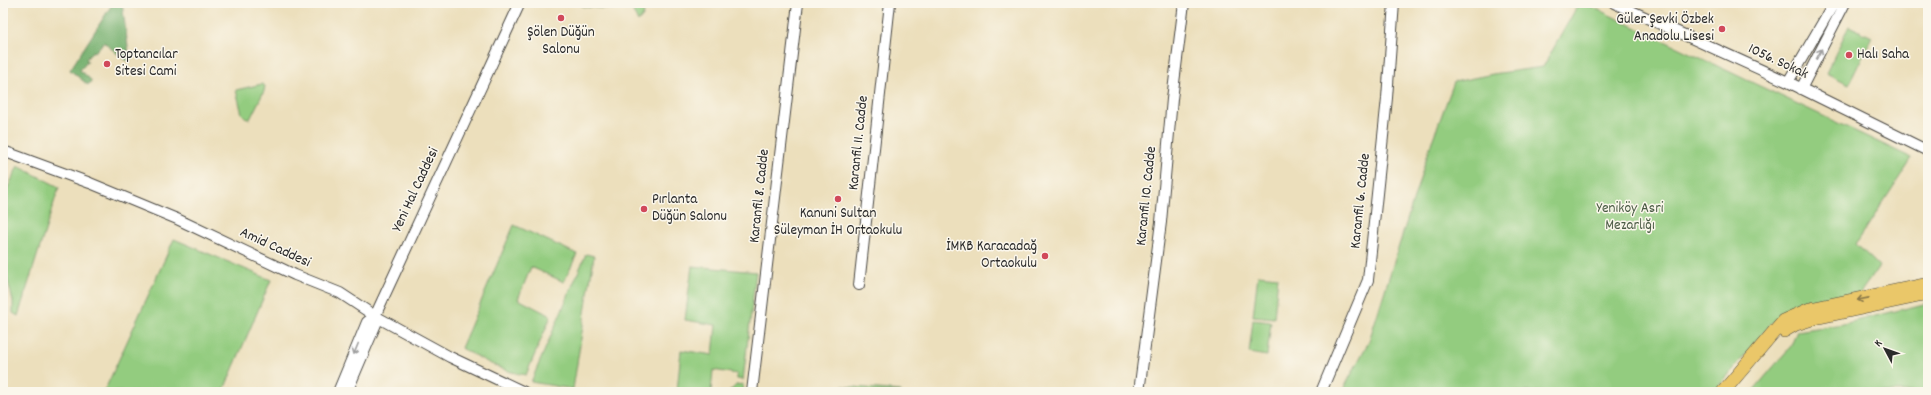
<svg xmlns="http://www.w3.org/2000/svg" width="1931" height="395" font-family="Dekko,sans-serif">
<style>
.green{fill:#93cc7f;stroke:#5f7c55}
.forest{fill:#76b06e;stroke:#506e4c}
.lines{fill:none;stroke-linecap:round;stroke-linejoin:round}
.minor-casing{stroke:#484641;stroke-width:12}
.major-casing{stroke:#484641;stroke-width:14}
.minor{stroke:#fff;stroke-width:10}
.major{stroke:#eac769;stroke-width:13}
.oneway{stroke:#a0a0a0}
.oneway2{stroke:#8a794a}
.poi-dot{fill:#d1495b;stroke:#fbf7ec;stroke-width:1.5}
.labels{text-anchor:middle;dominant-baseline:central;stroke-width:3;stroke-linejoin:round;paint-order:stroke}
.poi-label{font-size:15px;fill:#2b2b2b;stroke:#fbf7ec;text-anchor:start}
.street-label{font-size:15px;fill:#2b2b2b;stroke:#fbf7ec}
.park-label{font-size:15px;fill:#4a5b44;stroke:#fbf7ec}
</style>
<rect width="100%" height="100%" fill="#fbf7ec"/>
<filter id="ink" filterUnits="userSpaceOnUse"><feTurbulence type="fractalNoise" baseFrequency=".025" numOctaves="2"/><feDisplacementMap in="SourceGraphic" scale="8" xChannelSelector="R" yChannelSelector="G"/><feConvolveMatrix kernelMatrix="1 2 1 2 8 2 1 2 1" color-interpolation-filters="sRGB"/></filter>
<filter id="wash" filterUnits="userSpaceOnUse"><feTurbulence type="fractalNoise" baseFrequency=".012" numOctaves="4" result="noise"/><feDisplacementMap in="SourceGraphic" scale="16" xChannelSelector="R" yChannelSelector="G"/><feGaussianBlur stdDeviation="0.9" result="paint"/><feColorMatrix in="noise" values="0 0 0 0 0 0 0 0 0 0 0 0 0 0 0 0 0 1.4 0 .05"/><feComposite in="paint" operator="in"/></filter>
<g filter="url(#wash)">
<rect width="100%" height="100%" fill="#ecdfbc"/>
<path class="green" d="M 576,3 L 611,3 L 613,9 L 585,7 Z
M 629,3 L 646,3 L 643,16 L 638,22 Z
M 1579,3 L 1584,3 L 1912,158 L 1856,244 L 1879,266 L 1860,293 L 1800,307 L 1772,323 L 1714,392 L 1342,392 L 1369,341 L 1431,144 L 1454,82 L 1493,74 L 1543,67 Z
M 1849,26 L 1872,37 L 1849,84 L 1826,73 Z
M 262,84 L 265,86 L 264,91 L 250,119 L 247,119 L 242,114 L 236,90 Z
M 18,166 L 59,187 L 18,316 L 13,313 L 13,301 L 3,262 L 3,198 Z
M 514,225 L 577,254 L 564,282 L 531,267 L 518,299 L 551,316 L 526,375 C 502,372 482,359 461,348 Z
M 174,239 L 271,280 L 223,392 L 104,392 Z
M 586,254 L 594,256 L 573,389 L 531,382 Z
M 692,266 L 756,272 L 743,380 L 737,379 L 737,374 L 713,370 L 711,392 L 677,392 L 681,350 L 713,355 L 716,325 L 685,320 Z
M 1258,275 L 1278,277 L 1274,318 L 1253,316 Z
M 1928,303 L 1928,392 L 1752,392 L 1791,346 L 1797,331 L 1843,324 Z
M 1253,320 L 1271,322 L 1267,356 L 1249,353 Z
M 743,384 L 742,392 L 729,392 L 736,385 Z
M 842,386 L 901,391 L 901,392 L 839,392 L 839,389 Z"/>
<path class="forest" d="M 113,3 L 122,3 L 130,62 C 119,56 113,50 104,42 L 95,52 L 93,51 L 86,59 L 88,61 L 80,70 L 92,81 L 88,85 L 70,70 Z"/>
</g>
<g filter="url(#ink)">
<g class="lines">
<defs>
<path id="minor" d="M 1614,3 L 1788,82 L 1928,151
M 1788,82 L 1834,3
M 1801,89 L 1845,3
M 3,151 L 90,183 L 177,219 L 295,275 L 340,293 L 375,316 L 450,357 L 524,392
M 859,285 L 890,3
M 338,392 L 367,322 L 375,316
M 347,392 L 376,324 L 375,316 L 520,3
M 752,392 L 798,3
M 1139,392 L 1161,222 L 1172,99 L 1184,3
M 1321,392 L 1368,280 L 1387,98 L 1394,3"/>
<path id="major" d="M 1784,331 L 1796,324 L 1815,318 L 1928,294
M 1723,392 L 1783,321 L 1810,309 L 1928,284"/>
</defs>
<use href="#minor" class="minor-casing"/>
<use href="#major" class="major-casing"/>
<use href="#minor" class="minor"/>
<use href="#major" class="major"/>
</g>
<defs><path id="oneway-shaft" d="M-6 0H5M1.5-3L5.5 0L1.5 3" fill="none" stroke-width="1.6" stroke-linecap="round" stroke-linejoin="round"/></defs>
<g class="oneway">
<use href="#oneway-shaft" transform="translate(1819 54) rotate(-63)"/>
<use href="#oneway-shaft" transform="translate(356 349) rotate(112)"/>
</g>
<use class="oneway2" href="#oneway-shaft" transform="translate(1863 299) rotate(169)"/>
</g>
<g class="poi-dot">
<circle cx="561" cy="18" r="4"/>
<circle cx="1722" cy="29" r="4"/>
<circle cx="1849" cy="55" r="4"/>
<circle cx="107" cy="64" r="4"/>
<circle cx="838" cy="199" r="4"/>
<circle cx="644" cy="209" r="4"/>
<circle cx="1045" cy="256" r="4"/>
</g>
<g class="labels">
<g class="poi-label">
<text x="1714" y="20" text-anchor="end">Güler Şevki Özbek<tspan x="1714" dy="17">Anadolu Lisesi</tspan></text>
<text x="561" y="33" text-anchor="middle">Şölen Düğün<tspan x="561" dy="17">Salonu</tspan></text>
<text x="115" y="55">Toptancılar<tspan x="115" dy="17">Sitesi Cami</tspan></text>
<text x="1857" y="55">Halı Saha</text>
<text x="652" y="200">Pırlanta<tspan x="652" dy="17">Düğün Salonu</tspan></text>
<text x="838" y="214" text-anchor="middle">Kanuni Sultan<tspan x="838" dy="17">Süleyman İH Ortaokulu</tspan></text>
<text x="1037" y="247" text-anchor="end">İMKB Karacadağ<tspan x="1037" dy="17">Ortaokulu</tspan></text>
</g>
<g class="street-label">
<text transform="translate(1778 62) rotate(25)">1056. Sokak</text>
<text transform="translate(859 143) rotate(-84)">Karanfil 11. Cadde</text>
<text transform="translate(416 190) rotate(-65)">Yeni Hal Caddesi</text>
<text transform="translate(760 196) rotate(-84)">Karanfil 8. Cadde</text>
<text transform="translate(1147 196) rotate(-84)">Karanfil 10. Cadde</text>
<text transform="translate(1361 201) rotate(-84)">Karanfil 6. Cadde</text>
<text transform="translate(275 248) rotate(25)">Amid Caddesi</text>
</g>
<g class="park-label">
<text x="1630" y="209">Yeniköy Asri<tspan x="1630" dy="17">Mezarlığı</tspan></text>
</g>
</g>
<rect width="1931" height="395" fill="none" stroke="#fbf7ec" stroke-width="16"/>
<g transform="translate(1885 349) rotate(311)" stroke="#fbf7ec" stroke-width="3" paint-order="stroke">
<path d="M0-3L7 15L0 10L-7 15Z" fill="#2b2b2b"/>
<text y="-6" font-size="11" font-weight="bold" text-anchor="middle" fill="#2b2b2b">K</text>
</g>
</svg>
